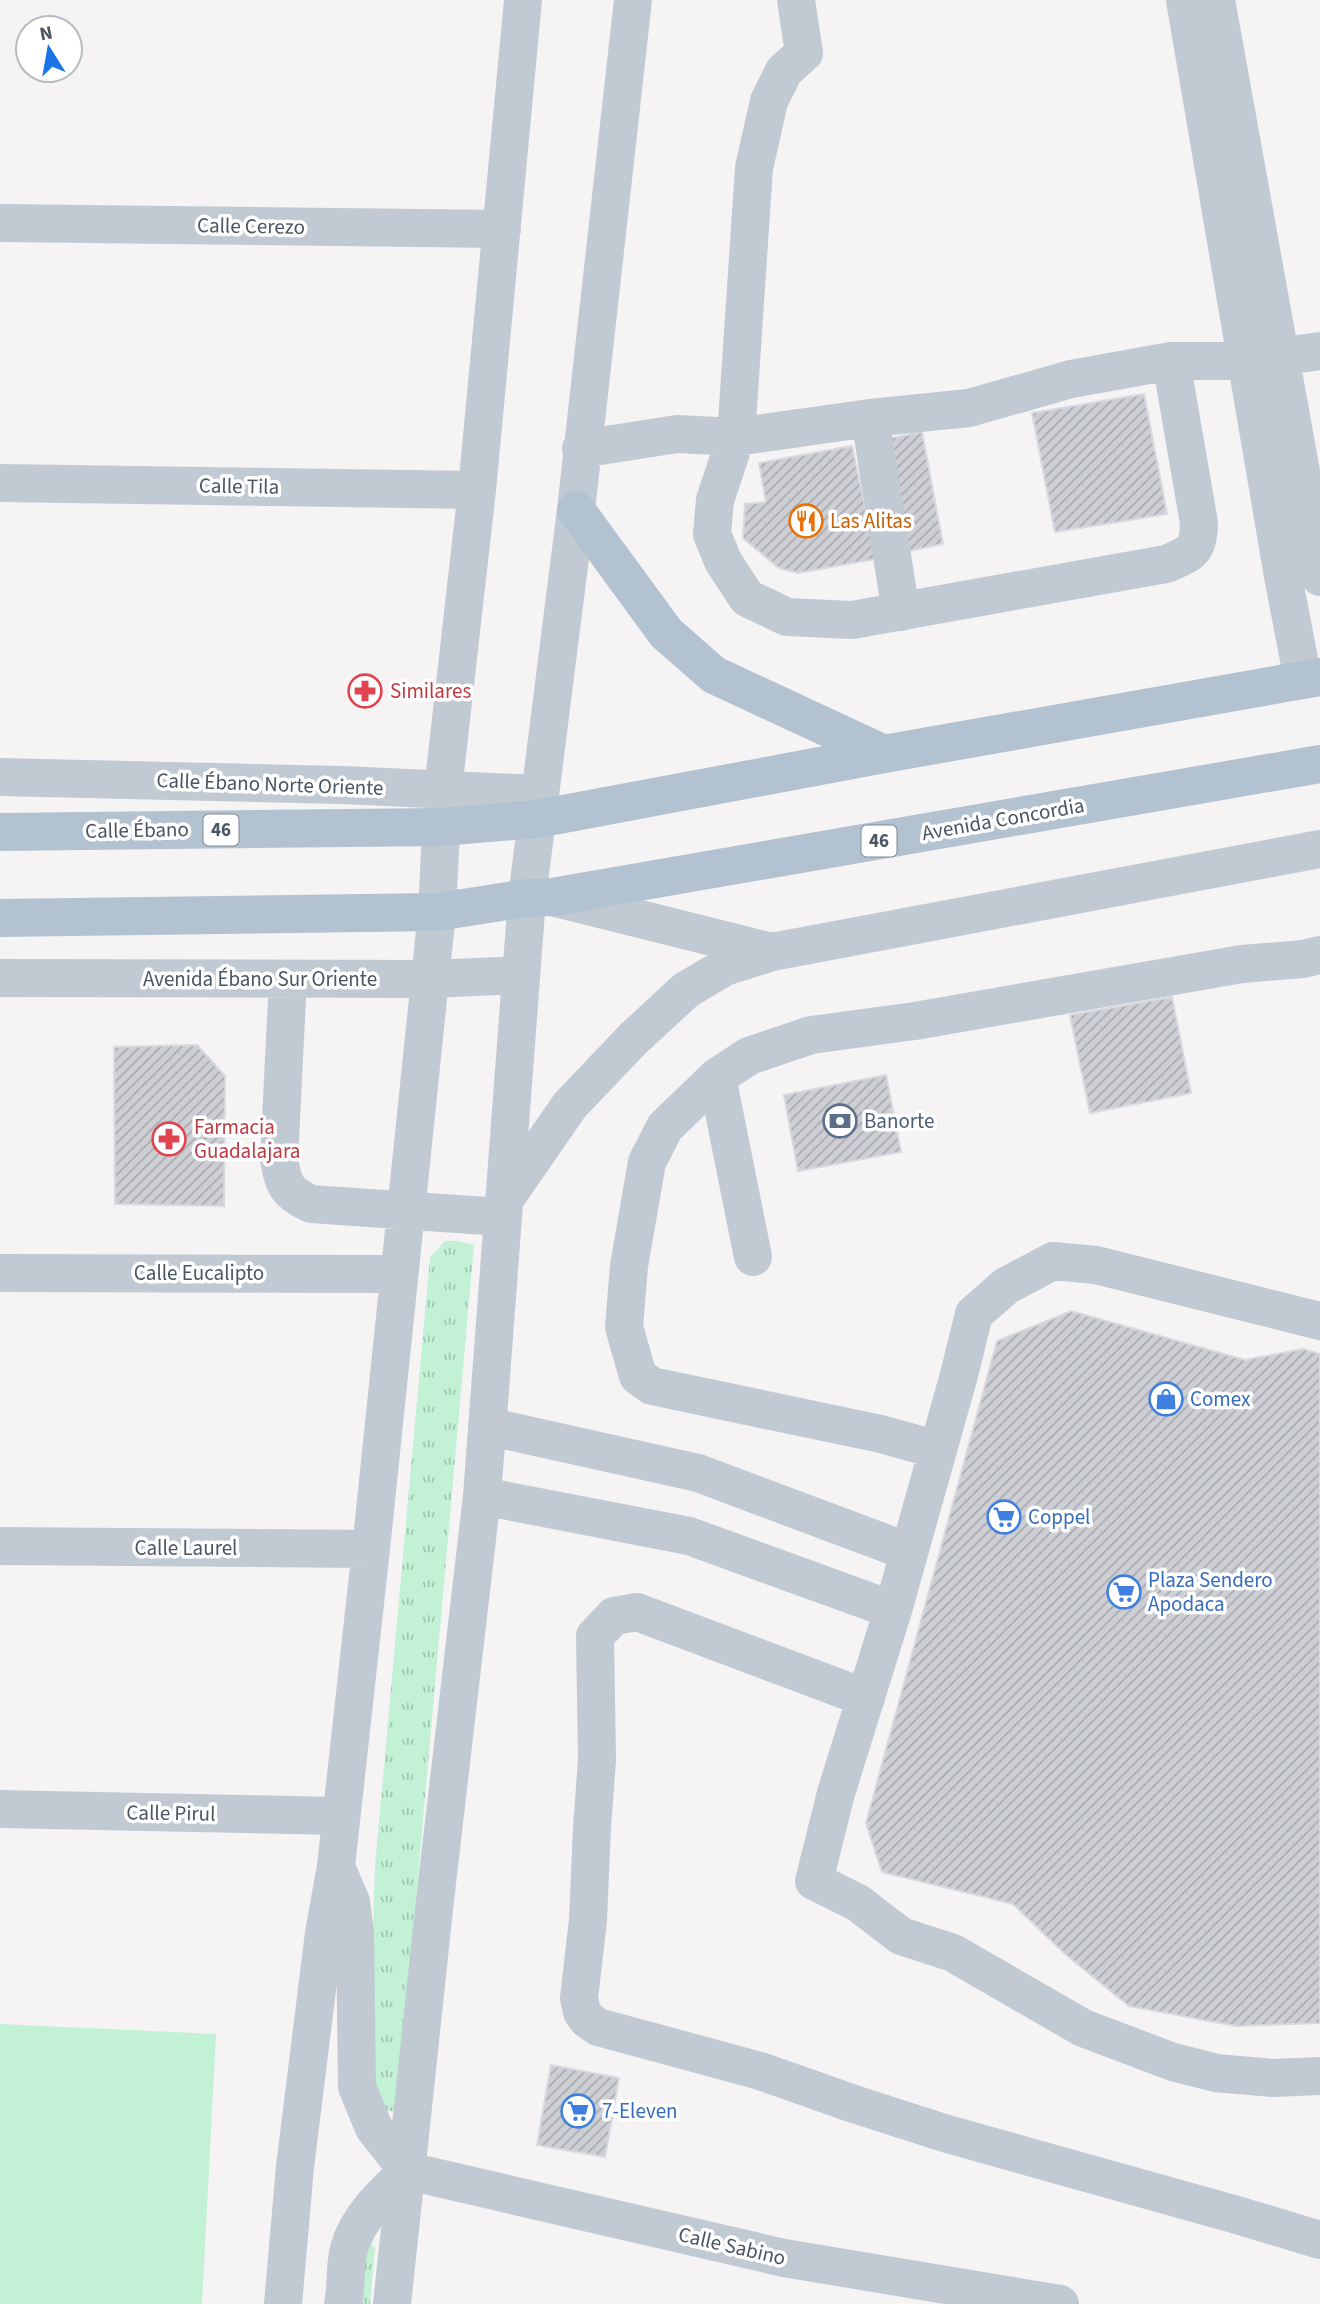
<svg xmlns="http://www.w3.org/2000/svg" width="1320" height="2304" font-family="'Source Sans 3',sans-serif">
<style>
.grass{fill:url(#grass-tufts)}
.garden{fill:#c3f1d5}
.building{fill:url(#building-hatch);stroke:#d7d9de;stroke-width:2}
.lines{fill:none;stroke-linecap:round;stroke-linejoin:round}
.minor{stroke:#c1cad2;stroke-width:38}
.major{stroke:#b3c2d1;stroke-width:38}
.labels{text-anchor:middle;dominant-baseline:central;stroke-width:7;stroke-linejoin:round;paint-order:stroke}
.shield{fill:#fff;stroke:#808990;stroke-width:2}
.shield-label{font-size:19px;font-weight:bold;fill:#4a5661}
.street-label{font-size:21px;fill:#4a5661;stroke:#fff}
.food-label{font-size:21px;fill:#c56008;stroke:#fff;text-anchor:start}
.health-label{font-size:21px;fill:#be3a42;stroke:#fff;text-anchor:start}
.service-label{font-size:21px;fill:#4e5e75;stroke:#fff;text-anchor:start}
.shop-label{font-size:21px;fill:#366cbe;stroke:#fff;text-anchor:start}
</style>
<defs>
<pattern id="grass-tufts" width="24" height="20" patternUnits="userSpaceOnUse" patternTransform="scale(1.75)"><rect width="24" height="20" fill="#c3f1d5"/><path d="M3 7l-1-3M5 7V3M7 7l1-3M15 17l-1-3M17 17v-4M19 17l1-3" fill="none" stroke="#a0c6b0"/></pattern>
<pattern id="building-hatch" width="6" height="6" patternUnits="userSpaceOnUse" patternTransform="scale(1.75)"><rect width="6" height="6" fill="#cdcfd5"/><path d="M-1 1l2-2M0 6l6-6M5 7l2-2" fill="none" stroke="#a8abb0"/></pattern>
</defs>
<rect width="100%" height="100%" fill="#f5f3f3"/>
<path class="grass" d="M 445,1241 L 458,1241 L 474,1245 L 397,2113 L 367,2104 L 375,1866 L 430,1257 Z
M 367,2238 L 375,2248 L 370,2304 L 353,2304 Z"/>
<path class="garden" d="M 0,2024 L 216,2034 L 202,2304 L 0,2304 Z"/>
<path class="building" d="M 1144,394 L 1167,514 L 1055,532 L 1032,413 Z
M 922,432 L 943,544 L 903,552 L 882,440 Z
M 852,446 L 876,559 L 798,573 L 779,568 L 743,538 L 745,504 L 766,502 L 759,463 Z
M 1172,997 L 1191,1093 L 1090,1113 L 1070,1015 Z
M 197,1045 L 225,1076 L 224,1206 L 115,1204 L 114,1047 Z
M 886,1075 L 901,1152 L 798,1171 L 784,1095 Z
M 1071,1311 L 1245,1360 L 1303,1349 L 1320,1354 L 1320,2023 L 1236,2026 L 1129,2006 L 1065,1954 L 1013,1904 L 882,1872 L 866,1823 L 997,1341 Z
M 551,2065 L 619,2078 L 605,2157 L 537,2145 Z"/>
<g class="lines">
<path class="minor" d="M 796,0 L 804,53 L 784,71 L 769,101 L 754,168 L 736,437 L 715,500 L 712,534 L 723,561 L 747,598 L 787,617 L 852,620 L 1166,564 C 1192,553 1198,552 1199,523 L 1171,361
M 1185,0 L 1283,576 L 1303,680
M 1216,0 L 1320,577
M 0,223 L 502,229
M 870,418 L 901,612
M 581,449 L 677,434 L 736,437 L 870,418 L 969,408 L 1071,379 L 1171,361 L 1247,361 L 1320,351
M 0,483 L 477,490
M 0,777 L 343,785 L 539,794
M 552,897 L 772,952 L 1320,849
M 0,978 L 430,979 L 520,975
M 288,979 L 279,1159 C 283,1185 287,1193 311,1204 L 501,1217
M 717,1077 L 753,1257
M 505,1199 L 570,1105 L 633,1039 L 686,990 L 725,967 L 772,952
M 0,1273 L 399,1274
M 1320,1321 L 1096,1265 L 1053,1261 L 1006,1286 L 974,1314 L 959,1375 L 893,1610 L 836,1793 L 814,1881 L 858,1903 L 901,1936 L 953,1953 L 1083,2028 L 1173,2062 L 1216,2073 L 1273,2078 L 1320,2076
M 487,1426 L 698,1473 L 909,1552
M 938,1450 L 881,1434 L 652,1386 L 638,1376 L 624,1327 L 629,1266 L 647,1162 L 665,1127 L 717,1077 L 749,1056 L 811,1035 L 915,1021 L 1242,964 L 1303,959 L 1320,955
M 482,1496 L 689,1536 L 893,1610
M 0,1546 L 371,1549
M 866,1698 L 637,1612 L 614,1616 L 595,1636 L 597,1760 L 592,1828 L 588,1920 L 579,1998 L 582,2012 L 588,2020 L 598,2027 L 760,2071 L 851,2103 L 944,2133 L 1237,2215 L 1320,2240
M 0,1809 L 341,1816
M 337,1869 L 351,1902 L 355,1933 L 357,2087 L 374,2128 L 408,2171
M 408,2171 L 784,2258 L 1060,2304
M 283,2304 L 295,2167 L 324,1933 L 336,1866 L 371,1549 L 437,912 L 443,790 L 477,490 L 523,0
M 343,2304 C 347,2286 344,2267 349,2249 C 357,2218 385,2192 408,2171
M 392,2304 L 435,1900 L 482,1496 L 527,898 L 576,510 L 633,0"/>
<path class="major" d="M 576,510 L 666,633 L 714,675 L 884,754
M 0,832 L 441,827 L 537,819 L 884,754 L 1320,677
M 0,918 L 437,912 L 527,898 L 552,897 L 1320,764"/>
</g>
<defs>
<symbol id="restaurant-ring" viewBox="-11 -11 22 22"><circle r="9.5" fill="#fff" stroke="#e8710a" stroke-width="1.5"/><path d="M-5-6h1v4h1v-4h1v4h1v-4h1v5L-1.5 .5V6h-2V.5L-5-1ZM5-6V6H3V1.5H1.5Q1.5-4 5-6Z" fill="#e8710a"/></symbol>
<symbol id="pharmacy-ring" viewBox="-11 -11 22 22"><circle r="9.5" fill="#fff" stroke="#e0444e" stroke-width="1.5"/><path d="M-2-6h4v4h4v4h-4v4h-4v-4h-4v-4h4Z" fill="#e0444e"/></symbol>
<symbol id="bank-ring" viewBox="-11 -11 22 22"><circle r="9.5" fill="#fff" stroke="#5c6f8a" stroke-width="1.5"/><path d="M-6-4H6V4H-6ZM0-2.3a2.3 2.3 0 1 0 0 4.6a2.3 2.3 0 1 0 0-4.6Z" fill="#5c6f8a"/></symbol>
<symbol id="shop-ring" viewBox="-11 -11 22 22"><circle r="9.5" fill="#fff" stroke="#3f7fe0" stroke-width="1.5"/><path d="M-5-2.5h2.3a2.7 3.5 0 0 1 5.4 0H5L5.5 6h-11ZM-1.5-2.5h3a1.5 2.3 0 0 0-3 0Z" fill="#3f7fe0"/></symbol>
<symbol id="supermarket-ring" viewBox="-11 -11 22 22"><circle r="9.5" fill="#fff" stroke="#3f7fe0" stroke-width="1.5"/><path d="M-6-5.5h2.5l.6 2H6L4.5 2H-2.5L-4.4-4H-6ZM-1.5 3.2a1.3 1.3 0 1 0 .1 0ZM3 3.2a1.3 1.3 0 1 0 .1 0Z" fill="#3f7fe0"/></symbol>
</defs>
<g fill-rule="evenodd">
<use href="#restaurant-ring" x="787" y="502" width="38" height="38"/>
<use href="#pharmacy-ring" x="346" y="672" width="38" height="38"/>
<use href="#bank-ring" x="821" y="1102" width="38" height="38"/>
<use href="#pharmacy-ring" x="150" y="1120" width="38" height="38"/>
<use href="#shop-ring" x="1147" y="1380" width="38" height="38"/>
<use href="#supermarket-ring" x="985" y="1498" width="38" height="38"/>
<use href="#supermarket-ring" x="1105" y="1573" width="38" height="38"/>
<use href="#supermarket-ring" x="559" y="2092" width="38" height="38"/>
</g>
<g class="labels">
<g class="shield">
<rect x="203.5" y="814.5" width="35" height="31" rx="5"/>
<rect x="861.5" y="825.5" width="35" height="31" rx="5"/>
</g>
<g class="shield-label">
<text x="221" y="830">46</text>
<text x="879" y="841">46</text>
</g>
<g class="street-label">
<text transform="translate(251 226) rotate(1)">Calle Cerezo</text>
<text transform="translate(239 486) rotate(1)">Calle Tila</text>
<text transform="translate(270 784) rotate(2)">Calle Ébano Norte Oriente</text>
<text transform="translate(1003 819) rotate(-10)">Avenida Concordia</text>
<text transform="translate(137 830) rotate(-1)">Calle Ébano</text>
<text x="260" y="979">Avenida Ébano Sur Oriente</text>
<text x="199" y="1273">Calle Eucalipto</text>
<text x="186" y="1548">Calle Laurel</text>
<text transform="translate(171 1813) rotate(1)">Calle Pirul</text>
<text transform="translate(732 2246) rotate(13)">Calle Sabino</text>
</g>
<g class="food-label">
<text x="830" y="521">Las Alitas</text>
</g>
<g class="health-label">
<text x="390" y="691">Similares</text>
<text x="194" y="1127">Farmacia<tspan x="194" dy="24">Guadalajara</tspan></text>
</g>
<g class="service-label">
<text x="864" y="1121">Banorte</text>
</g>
<g class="shop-label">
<text x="1190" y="1399">Comex</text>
<text x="1028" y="1517">Coppel</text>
<text x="1148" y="1580">Plaza Sendero<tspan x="1148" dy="24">Apodaca</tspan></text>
<text x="602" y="2111">7-Eleven</text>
</g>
</g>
<g transform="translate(49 49) rotate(349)"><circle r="33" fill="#ffffff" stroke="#b7bbc0" stroke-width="2"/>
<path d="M0-5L12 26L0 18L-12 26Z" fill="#1a73e8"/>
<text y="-10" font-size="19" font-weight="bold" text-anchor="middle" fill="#4a5661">N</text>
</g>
</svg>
